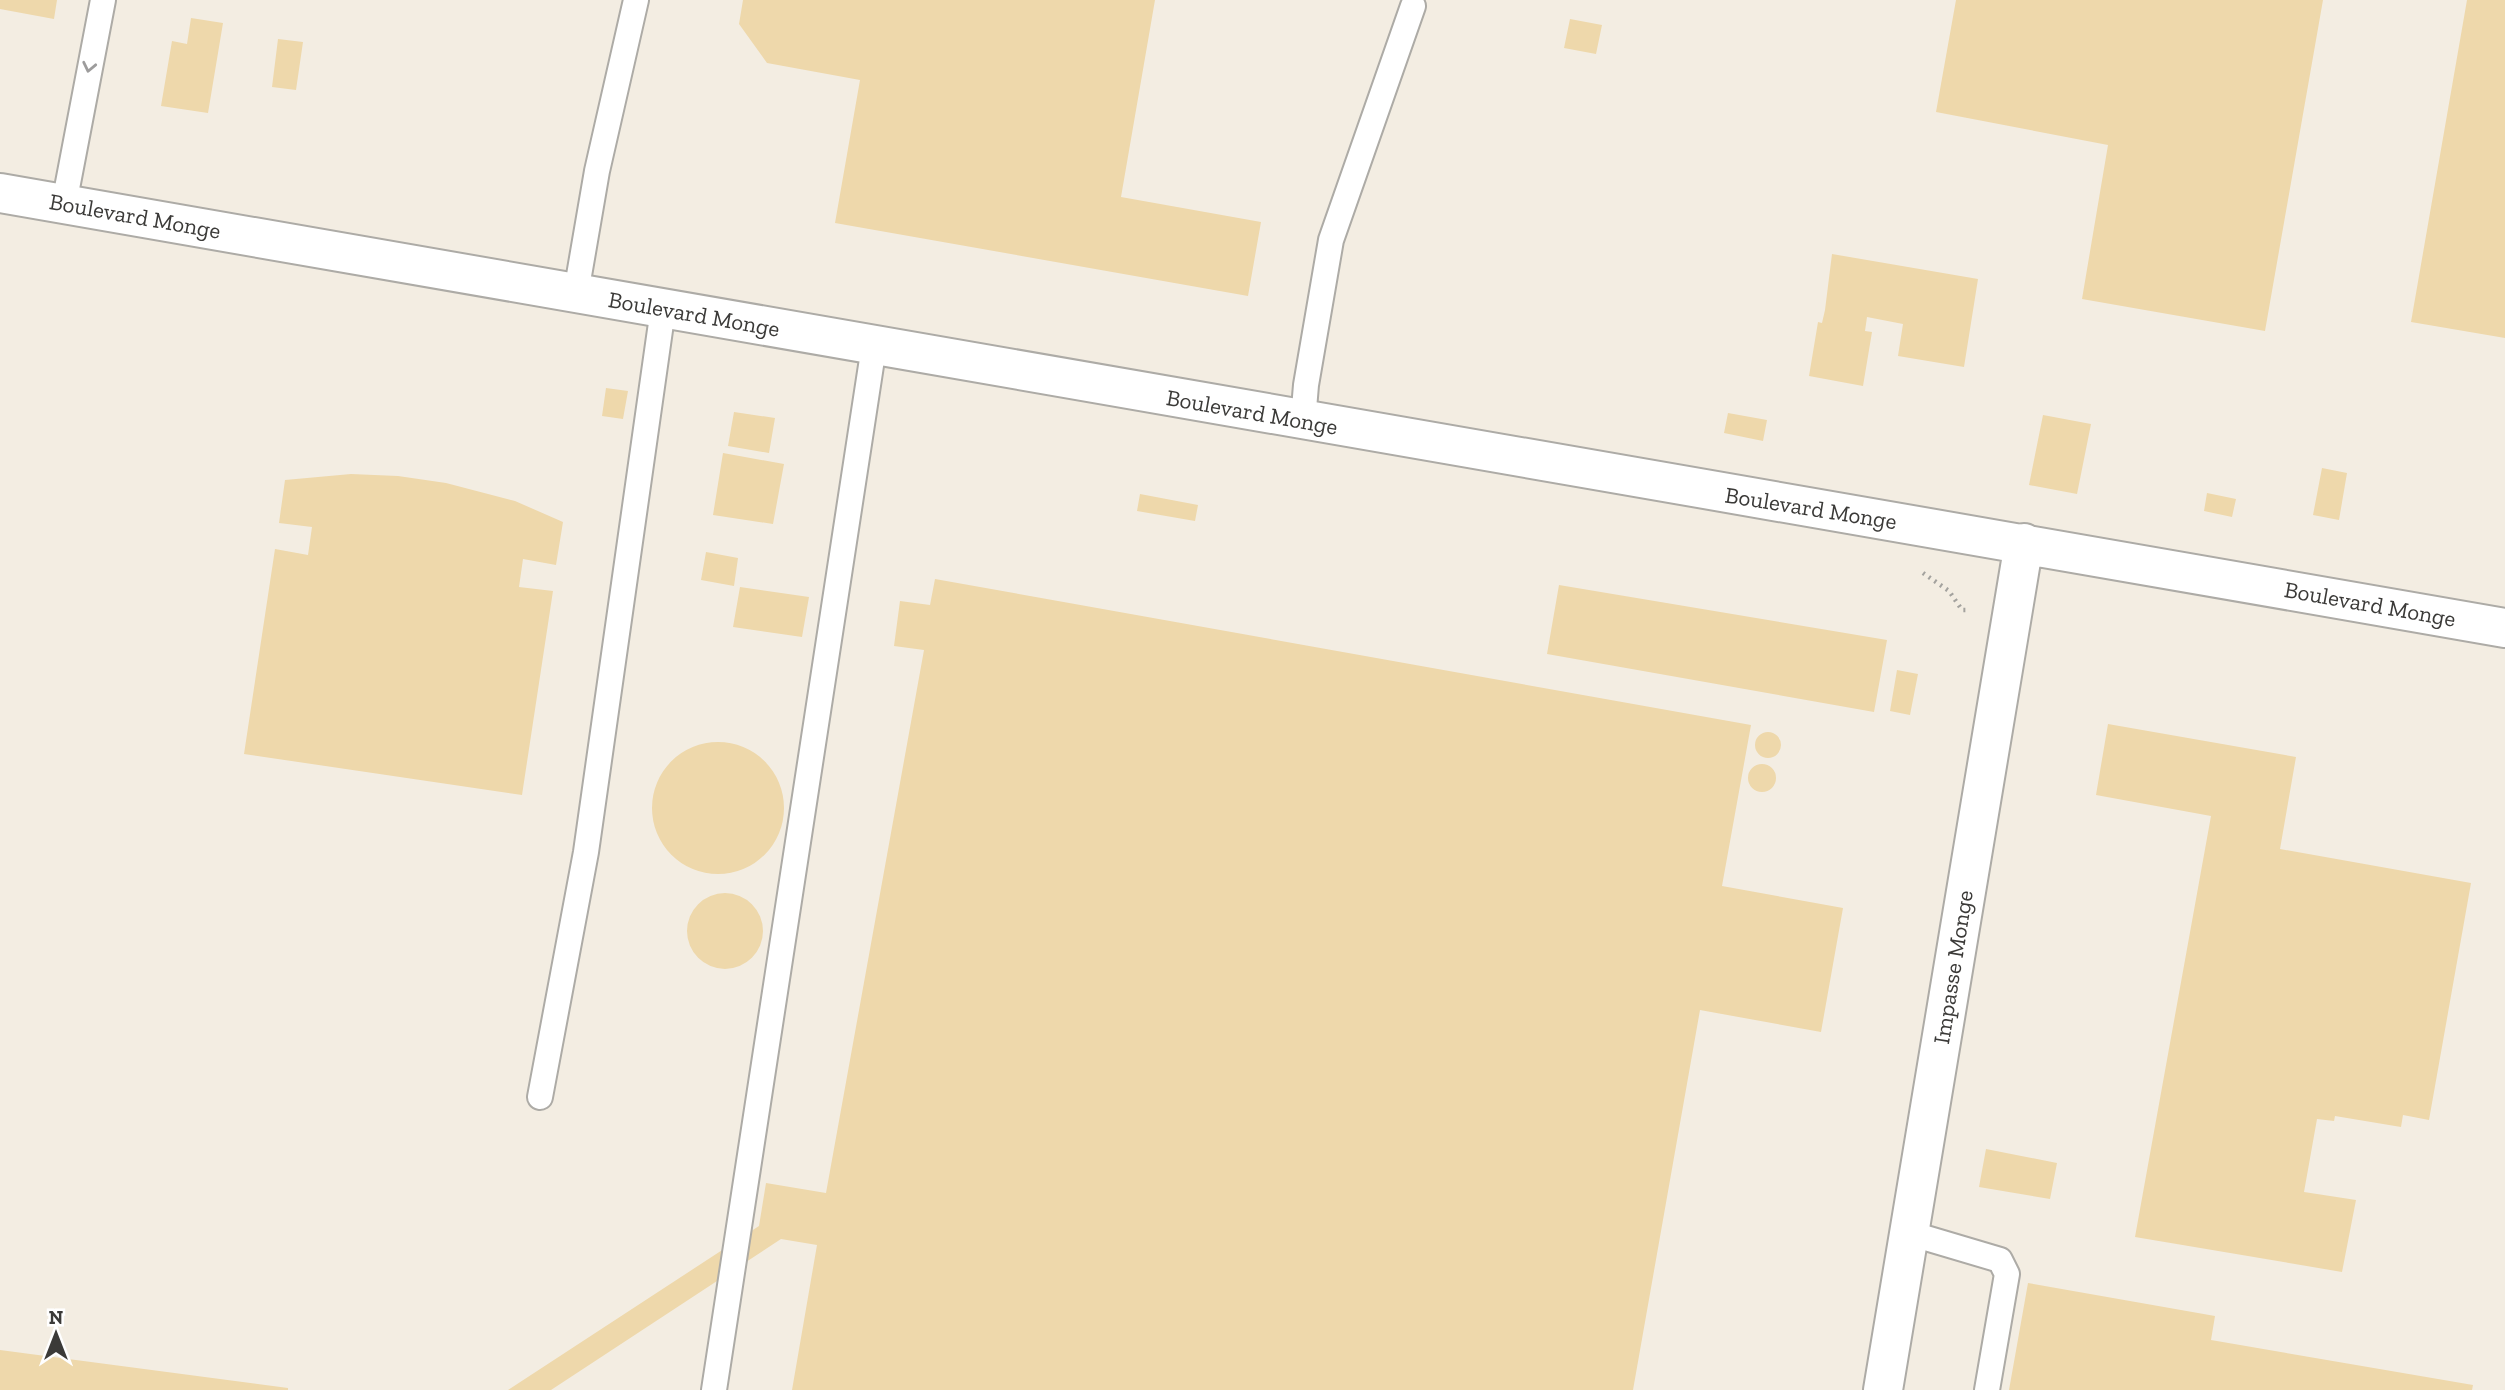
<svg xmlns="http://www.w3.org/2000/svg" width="2505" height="1390" font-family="'Zilla Slab',serif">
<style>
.built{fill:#f3ede2}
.building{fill:#eed8ab}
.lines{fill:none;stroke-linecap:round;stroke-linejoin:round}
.lane-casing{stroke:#adaba6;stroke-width:28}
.street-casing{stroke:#adaba6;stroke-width:42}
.path{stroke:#a3a29e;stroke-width:4.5;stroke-dasharray:2 5;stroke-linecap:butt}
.lane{stroke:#fff;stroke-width:24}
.street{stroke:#fff;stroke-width:38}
.oneway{stroke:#9d9c9c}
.labels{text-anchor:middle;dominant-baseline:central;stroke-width:5;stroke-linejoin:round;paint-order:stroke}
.street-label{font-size:23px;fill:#3b3a38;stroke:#fff}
</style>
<rect width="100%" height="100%" fill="#fcfaf5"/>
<path class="built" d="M 0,0 L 2505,0 L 2505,1390 L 0,1390 Z"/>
<path class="building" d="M 0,0 L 57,0 L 54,19 L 0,9 Z
M 743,0 L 1155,0 L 1121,197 L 1261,222 L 1248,296 L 835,223 L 860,80 L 767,63 L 739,24 Z
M 1956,0 L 2323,0 L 2265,331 L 2082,299 L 2108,145 L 1936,112 Z
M 2467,0 L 2505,0 L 2505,338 L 2411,322 Z
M 191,18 L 223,23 L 208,113 L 161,106 L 172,41 L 187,44 Z
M 1570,19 L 1602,25 L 1596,54 L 1564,48 Z
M 278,39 L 303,42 L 296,90 L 272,87 Z
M 1832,254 L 1978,279 L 1964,367 L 1898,356 L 1903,324 L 1867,317 L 1865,331 L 1872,332 L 1863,386 L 1809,376 L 1818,322 L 1822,323 L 1825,310 Z
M 606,388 L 628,391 L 623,419 L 602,416 Z
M 734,412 L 775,418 L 769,453 L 728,446 Z
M 1728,413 L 1767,420 L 1763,441 L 1724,433 Z
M 2043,415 L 2091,424 L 2077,494 L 2029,485 Z
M 723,453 L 784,464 L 773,524 L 713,515 Z
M 2322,468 L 2347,473 L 2339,520 L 2313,515 Z
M 351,474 L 398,476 L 446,483 L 515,501 L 563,522 L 556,565 L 523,559 L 519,587 L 553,591 L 522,795 L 244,754 L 275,549 L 308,555 L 312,527 L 279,523 L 285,480 Z
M 2207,493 L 2236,499 L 2232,517 L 2204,511 Z
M 1140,494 L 1198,505 L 1195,521 L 1137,511 Z
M 706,552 L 738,558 L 734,586 L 701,580 Z
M 935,579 L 1751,725 L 1722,886 L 1843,908 L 1821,1032 L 1700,1010 L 1633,1390 L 792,1390 L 817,1245 L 781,1239 L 551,1390 L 508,1390 L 759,1226 L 766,1183 L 826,1193 L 924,650 L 894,646 L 900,601 L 930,605 Z
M 1559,585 L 1887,640 L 1874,712 L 1547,654 Z
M 740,587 L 809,597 L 802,637 L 733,627 Z
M 1897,670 L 1918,674 L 1910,715 L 1890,711 Z
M 2108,724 L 2296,757 L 2280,849 L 2471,883 L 2429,1120 L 2403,1115 L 2401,1127 L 2335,1116 L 2334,1121 L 2317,1119 L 2304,1192 L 2356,1200 L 2342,1272 L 2135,1237 L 2211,816 L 2096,795 Z
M1755 745a13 13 0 1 1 26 0a13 13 0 1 1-26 0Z
M652 808a66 66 0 1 1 132 0a66 66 0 1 1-132 0Z
M1748 778a14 14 0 1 1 28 0a14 14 0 1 1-28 0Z
M687 931a38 38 0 1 1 76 0a38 38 0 1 1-76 0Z
M 1986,1149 L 2057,1163 L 2050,1199 L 1979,1187 Z
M 2028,1283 L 2215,1316 L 2211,1340 L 2473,1385 L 2472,1390 L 2009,1390 Z
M 0,1350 L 288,1388 L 288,1390 L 0,1390 Z"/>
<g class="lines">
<defs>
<path id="lane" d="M 64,204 L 103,0
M 576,293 L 597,171 L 636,0
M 1303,421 L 1306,385 L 1331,240 L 1413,6
M 540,1097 L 586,852 L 663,309
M 1909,1233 L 2000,1260 L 2007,1274 L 1987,1390
M 714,1390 L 874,346"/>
<path id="street" d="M 0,193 L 2505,628
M 1883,1390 L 2024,543"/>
</defs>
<use href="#lane" class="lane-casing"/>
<use href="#street" class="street-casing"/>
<path class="path" d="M 1923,573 L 1949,591 L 1962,610 L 1969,610"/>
<use href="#lane" class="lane"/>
<use href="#street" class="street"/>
</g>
<defs><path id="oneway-chevron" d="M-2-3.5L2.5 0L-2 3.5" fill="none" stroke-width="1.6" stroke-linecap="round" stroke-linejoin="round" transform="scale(1.75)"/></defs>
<use class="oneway" href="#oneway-chevron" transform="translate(89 67) rotate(102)"/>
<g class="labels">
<g class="street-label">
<text transform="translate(135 216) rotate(10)">Boulevard Monge</text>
<text transform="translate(694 314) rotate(10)">Boulevard Monge</text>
<text transform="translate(1252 412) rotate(10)">Boulevard Monge</text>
<text transform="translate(1811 508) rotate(9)">Boulevard Monge</text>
<text transform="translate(2370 604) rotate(10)">Boulevard Monge</text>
<text transform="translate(1953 967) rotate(-81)">Impasse Monge</text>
</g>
</g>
<g transform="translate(56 1334)" stroke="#ffffff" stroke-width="5" paint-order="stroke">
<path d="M0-5L12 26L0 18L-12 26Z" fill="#3b3a38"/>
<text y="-10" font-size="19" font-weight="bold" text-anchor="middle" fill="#3b3a38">N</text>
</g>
</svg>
